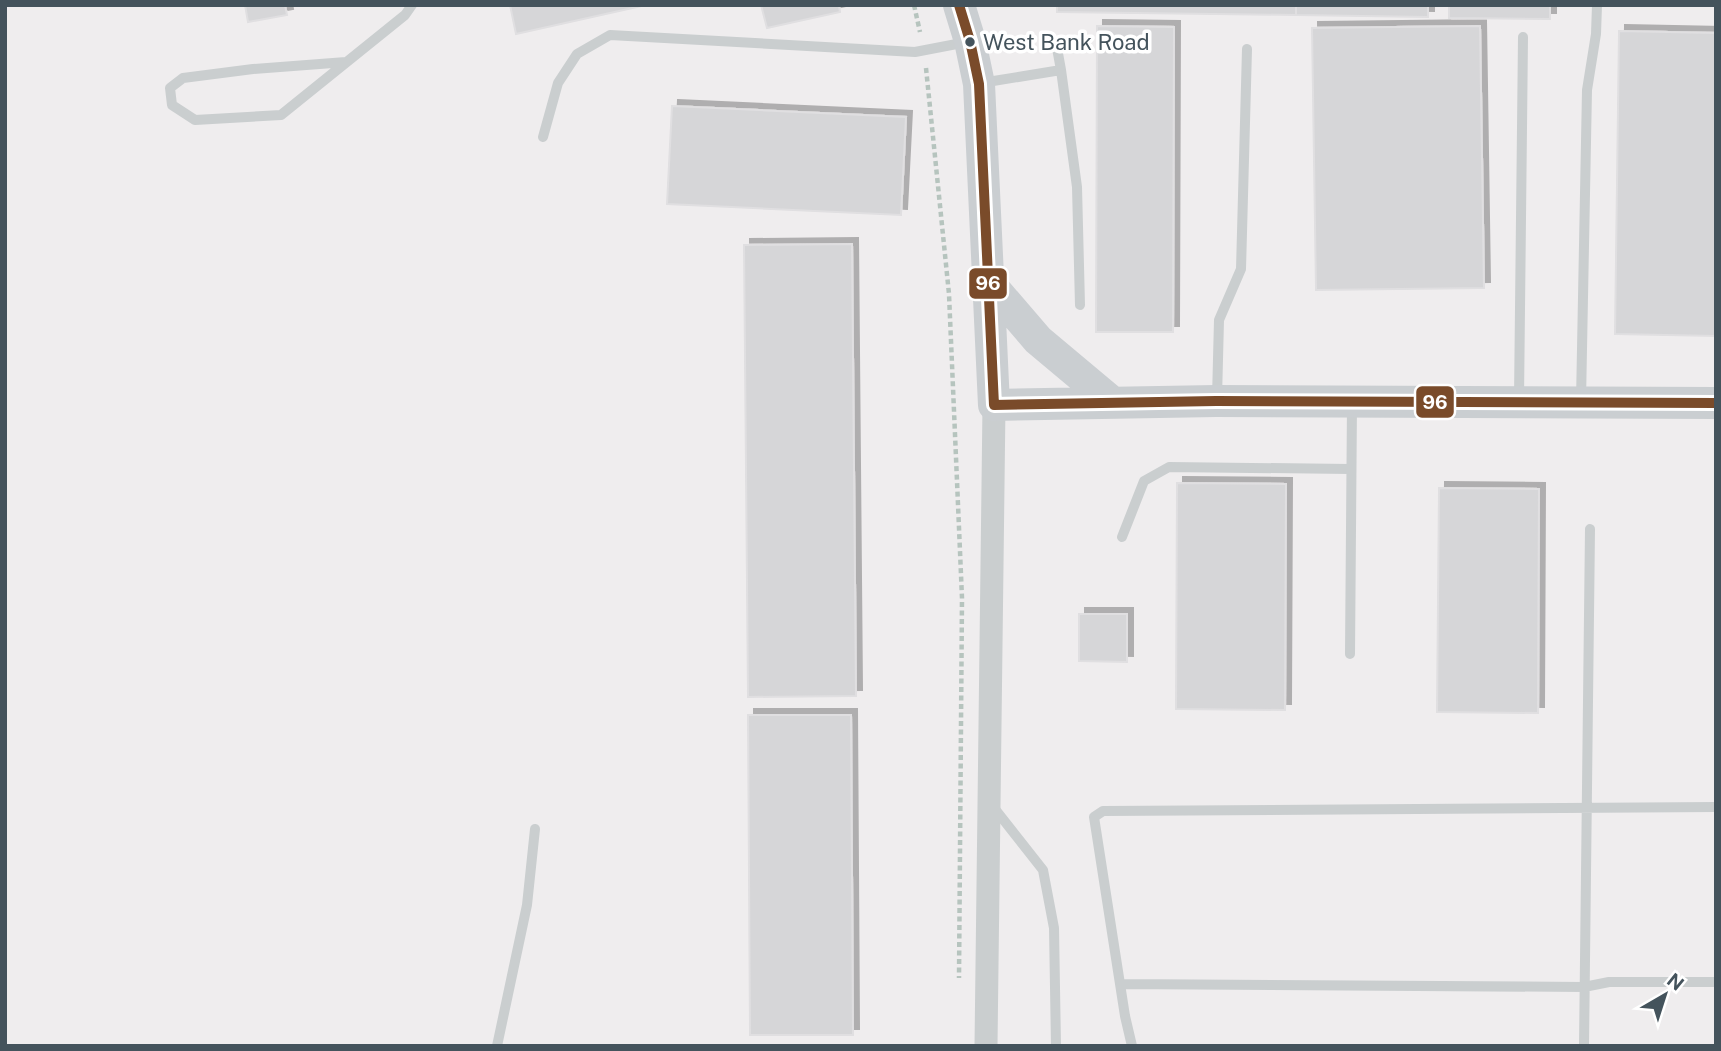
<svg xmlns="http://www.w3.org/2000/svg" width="1721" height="1051" font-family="'Public Sans',sans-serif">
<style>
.building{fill:#d6d6d8;stroke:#e0dfe1;stroke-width:2;filter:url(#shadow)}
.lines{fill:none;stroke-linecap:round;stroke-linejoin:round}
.path{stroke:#b6c4be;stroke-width:4.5;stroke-dasharray:5 3.5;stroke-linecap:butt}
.lane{stroke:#cacecf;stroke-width:10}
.street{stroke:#cacecf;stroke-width:23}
.secondary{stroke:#caced1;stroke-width:32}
.bus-1-casing{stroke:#fff;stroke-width:16}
.bus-1{stroke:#7a4b2a;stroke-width:10}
.bus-dot{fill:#44535c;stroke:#fff;stroke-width:2.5}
.labels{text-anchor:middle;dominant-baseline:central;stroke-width:7;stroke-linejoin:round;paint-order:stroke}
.bus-label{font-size:22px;fill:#44535c;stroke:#fff;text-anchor:start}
.line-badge{stroke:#fff;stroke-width:2.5}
.badge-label{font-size:19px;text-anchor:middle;font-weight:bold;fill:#fff}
</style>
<defs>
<filter id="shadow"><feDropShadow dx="6" dy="-6" stdDeviation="0" flood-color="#0004"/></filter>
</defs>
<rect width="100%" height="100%" fill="#efedee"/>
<path class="building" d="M 245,5 L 285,5 L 287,15 L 248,22 Z
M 510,5 L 646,5 L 516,34 Z
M 761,5 L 839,5 L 840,12 L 767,28 Z
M 1057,5 L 1296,5 L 1296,15 L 1057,12 Z
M 1296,5 L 1428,5 L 1428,17 L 1296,15 Z
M 1449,5 L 1550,5 L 1550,19 L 1449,18 Z
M 1097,26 L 1174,27 L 1173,332 L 1096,332 Z
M 1480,26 L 1484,288 L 1316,290 L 1312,28 Z
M 1619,31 L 1716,33 L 1716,336 L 1615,334 Z
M 672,106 L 906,117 L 901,215 L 667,204 Z
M 852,244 L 856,696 L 748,697 L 744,245 Z
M 1177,483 L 1286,484 L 1285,710 L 1176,709 Z
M 1439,488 L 1539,489 L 1538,713 L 1437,712 Z
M 1079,614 L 1127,614 L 1127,662 L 1079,661 Z
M 748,715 L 851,715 L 853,1035 L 750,1035 Z"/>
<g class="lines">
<path class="path" d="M 914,5 L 920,32
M 926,68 L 949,294 L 962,598 L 959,978"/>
<path class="lane" d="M 346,62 L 253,69 L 183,78 L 170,88 L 172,105 L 195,120 L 281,115 L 405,15 L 412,5
M 1061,70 L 1077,187 L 1080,305
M 981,83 L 1061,70 L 1057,48
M 543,137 L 558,83 L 577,54 L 610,35 L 915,52 L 967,42
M 1217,398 L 1219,320 L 1241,269 L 1247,49
M 1519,399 L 1523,37
M 1581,401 L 1587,90 L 1596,34 L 1597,5
M 1122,537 L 1144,481 L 1169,467 L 1350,469
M 1350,654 L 1352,404
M 991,804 L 1043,870 L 1054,928 L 1056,1046
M 1120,984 L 1584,987 L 1609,982 L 1716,982
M 497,1046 L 527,905 L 535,829
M 1132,1046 L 1125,1016 L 1094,817 L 1103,811 L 1716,807
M 1584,1046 L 1590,529"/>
<path class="street" d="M 986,1046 L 994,405"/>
<path class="secondary" d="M 959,5 L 970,41 L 979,84 L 994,405 L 1216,401 L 1716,403
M 989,283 L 1038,340 L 1112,402"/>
<defs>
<path id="bus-1" d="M 959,5 L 970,41 L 979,84 L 994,405 L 1216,401 L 1716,403"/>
</defs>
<use href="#bus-1" class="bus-1-casing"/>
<use href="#bus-1" class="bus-1"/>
</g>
<circle class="bus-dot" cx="970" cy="42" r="6"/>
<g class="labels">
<g class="bus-label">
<text x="983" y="42">West Bank Road</text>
</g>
</g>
<g class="line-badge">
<rect x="968" y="267" width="40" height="33" rx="7" fill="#7a4b2a"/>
<rect x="1415" y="385" width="40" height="34" rx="7" fill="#7a4b2a"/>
</g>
<g class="badge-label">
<text x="988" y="290">96</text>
<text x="1435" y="409">96</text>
</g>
<rect width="1721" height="1051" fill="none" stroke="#44535c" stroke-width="14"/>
<g transform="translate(1665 995) rotate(39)" stroke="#ffffff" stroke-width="5" paint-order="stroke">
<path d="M0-5L12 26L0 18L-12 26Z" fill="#44535c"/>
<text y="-10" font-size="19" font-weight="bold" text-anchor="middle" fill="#44535c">N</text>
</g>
</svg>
